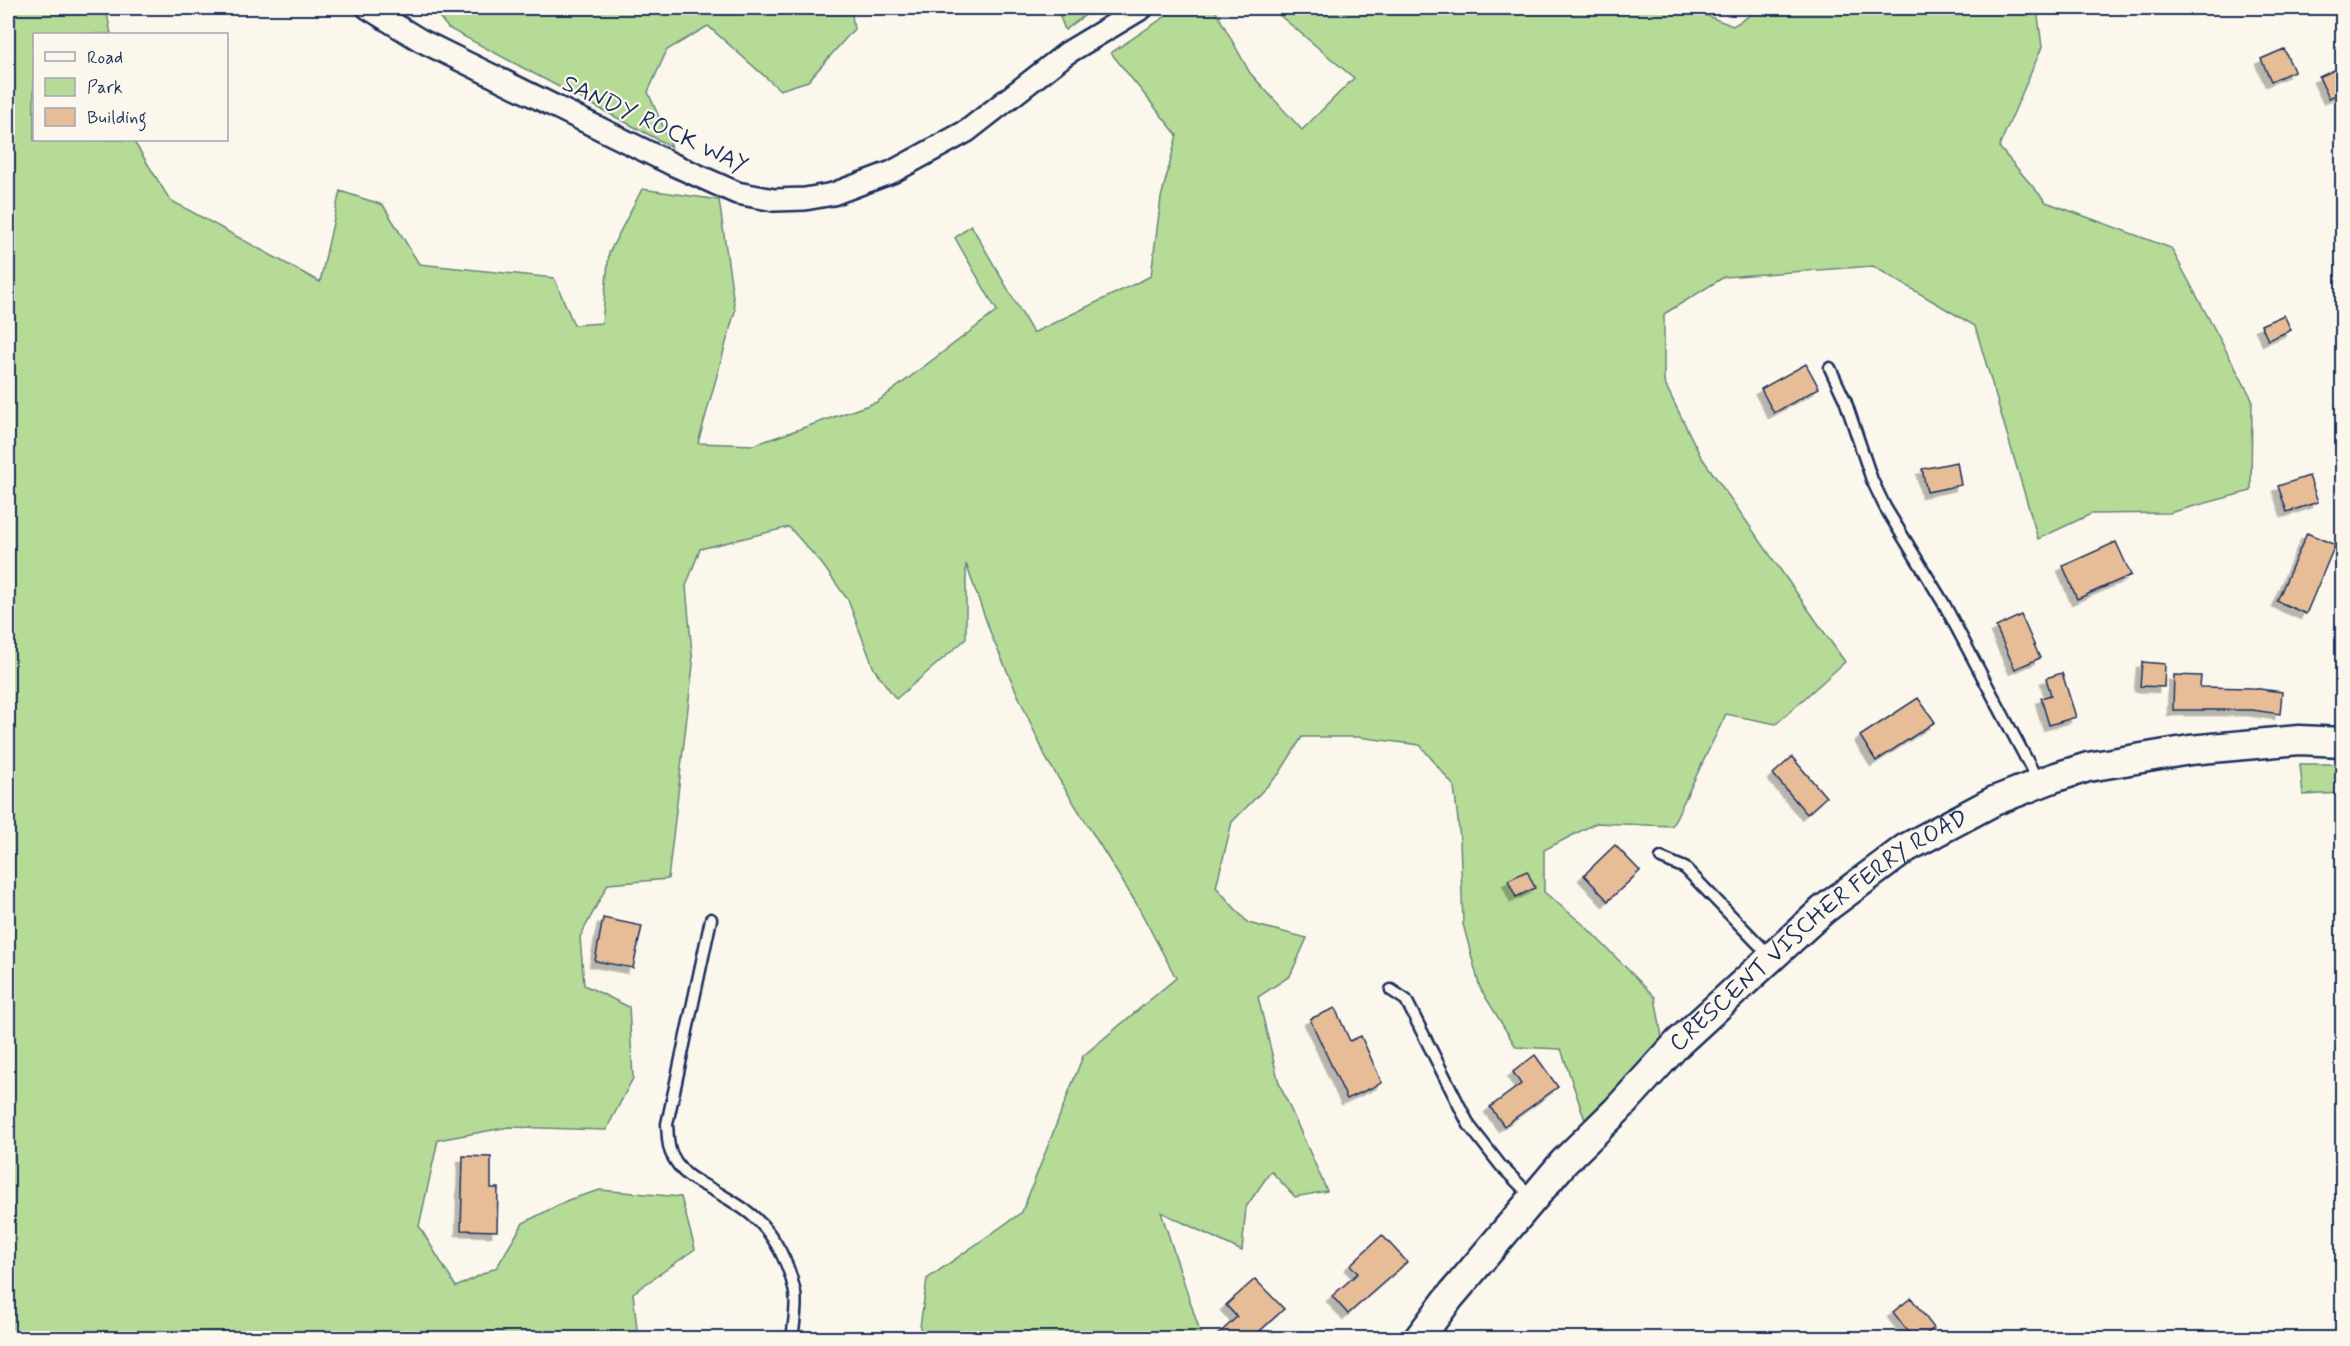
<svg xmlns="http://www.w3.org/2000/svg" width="2350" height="1346" font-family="Mynerve,sans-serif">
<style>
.green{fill:#b5db97;stroke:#68857a;stroke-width:1.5}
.building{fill:#e7bd97;stroke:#1b2f5e;stroke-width:1.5;filter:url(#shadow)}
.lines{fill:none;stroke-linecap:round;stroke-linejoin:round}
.service-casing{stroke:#1b2f5e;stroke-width:15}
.minor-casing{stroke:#1b2f5e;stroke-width:26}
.secondary-casing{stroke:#1b2f5e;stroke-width:33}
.service{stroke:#fbf7ec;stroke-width:10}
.minor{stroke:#fbf7ec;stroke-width:21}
.secondary{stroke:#fbf7ec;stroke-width:28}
.labels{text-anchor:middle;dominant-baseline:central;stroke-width:4.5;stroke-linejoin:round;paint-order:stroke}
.street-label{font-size:24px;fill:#1b2f5e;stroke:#fbf7ec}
</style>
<defs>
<filter id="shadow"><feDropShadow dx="-5.5" dy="5.5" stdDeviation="0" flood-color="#0004"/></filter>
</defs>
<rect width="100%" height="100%" fill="#fbf7ec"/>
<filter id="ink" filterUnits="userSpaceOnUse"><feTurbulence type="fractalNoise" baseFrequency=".0167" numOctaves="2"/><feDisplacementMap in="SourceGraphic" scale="12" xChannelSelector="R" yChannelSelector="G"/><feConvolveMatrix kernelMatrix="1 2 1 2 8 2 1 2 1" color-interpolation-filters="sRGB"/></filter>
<g filter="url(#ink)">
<path class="green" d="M 8,8 L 106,8 L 111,34 L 34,34 L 34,140 L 133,140 L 170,200 L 320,282 L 340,191 L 383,205 L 419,264 L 554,278 L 574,325 L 602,323 L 609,253 L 642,189 L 719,200 L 735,311 L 698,443 L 754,445 L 877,402 L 997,311 L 955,238 L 971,225 L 1033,333 L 1151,276 L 1161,198 L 1177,135 L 1111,53 L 1178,8 L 1214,8 L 1250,73 L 1302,130 L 1354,78 L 1271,8 L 1687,8 L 1733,26 L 1762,8 L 2037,8 L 2042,47 L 1999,147 L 2046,202 L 2171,248 L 2252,399 L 2251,491 L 2169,513 L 2091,514 L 2038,539 L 1975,326 L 1873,266 L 1724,277 L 1664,314 L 1664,382 L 1700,455 L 1845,662 L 1776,724 L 1726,714 L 1672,826 L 1596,823 L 1544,850 L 1544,892 L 1584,925 L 1655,997 L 1663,1043 L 1585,1120 L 1561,1049 L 1516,1047 L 1480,988 L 1463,924 L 1460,839 L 1454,786 L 1420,745 L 1358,737 L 1302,737 L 1279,774 L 1232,822 L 1216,887 L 1248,923 L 1307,938 L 1290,976 L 1258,997 L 1279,1083 L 1327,1191 L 1295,1197 L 1271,1171 L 1246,1207 L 1242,1251 L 1161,1212 L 1202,1338 L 923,1338 L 920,1327 L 927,1279 L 1022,1212 L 1083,1056 L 1176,978 L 1136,903 L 1047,760 L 992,637 L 966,564 L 966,639 L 896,699 L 874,669 L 848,600 L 822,564 L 789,527 L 700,549 L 686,586 L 693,665 L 668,879 L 608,884 L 580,937 L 584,985 L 629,1007 L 633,1078 L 606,1130 L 509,1127 L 438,1140 L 419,1226 L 456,1287 L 497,1267 L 523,1223 L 568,1200 L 600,1190 L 681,1197 L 695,1249 L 633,1293 L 638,1338 L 8,1338 Z
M 432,8 L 851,8 L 854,29 L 808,81 L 780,90 L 708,26 L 667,50 L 648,92 L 672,147 L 448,28 Z
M 1057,8 L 1095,8 L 1065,30 Z
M 2300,764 L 2342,764 L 2342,793 L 2303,795 Z"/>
<path class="building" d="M 2284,49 L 2294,71 L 2271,81 L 2261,59 Z
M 2343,66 L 2343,92 L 2329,98 L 2319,77 Z
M 2284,315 L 2291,330 L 2268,340 L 2261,325 Z
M 1806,364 L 1819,388 L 1774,413 L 1761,389 Z
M 1957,462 L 1961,485 L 1927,492 L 1922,469 Z
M 2309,476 L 2318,502 L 2287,512 L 2278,486 Z
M 2307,533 L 2335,545 L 2306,614 L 2277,601 Z
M 2116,542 L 2131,575 L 2077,599 L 2063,566 Z
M 2021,615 L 2040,658 L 2015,669 L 1996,627 Z
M 2142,662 L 2165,664 L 2164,687 L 2140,686 Z
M 2062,673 L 2076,717 L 2049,725 L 2041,698 L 2051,695 L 2046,678 Z
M 2174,675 L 2201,676 L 2200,687 L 2252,688 L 2282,692 L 2280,714 L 2252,710 L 2173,710 Z
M 1918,698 L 1935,722 L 1876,761 L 1860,736 Z
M 1792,757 L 1826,797 L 1807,814 L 1773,774 Z
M 1615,845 L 1640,871 L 1608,901 L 1584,875 Z
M 1527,871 L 1535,888 L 1516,897 L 1508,880 Z
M 603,918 L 642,926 L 633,968 L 595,961 Z
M 1335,1008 L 1350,1041 L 1361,1036 L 1382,1083 L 1347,1099 L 1310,1019 Z
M 1535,1055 L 1558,1087 L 1504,1126 L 1490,1107 L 1521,1084 L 1513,1072 Z
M 463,1156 L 491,1157 L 491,1188 L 498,1188 L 497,1231 L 461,1230 Z
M 1382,1235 L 1407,1262 L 1348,1314 L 1332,1296 L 1358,1273 L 1350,1265 Z
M 1255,1279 L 1284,1309 L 1252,1338 L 1214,1338 L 1237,1317 L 1226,1305 Z
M 1911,1298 L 1934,1328 L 1921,1338 L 1913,1338 L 1893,1312 Z"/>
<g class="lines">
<defs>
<path id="service" d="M 1830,368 L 1845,400 L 1872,480 L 1885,507 L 1944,604 L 2039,783
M 1661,858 L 1685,868 L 1771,957
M 711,919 L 667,1124 C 668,1134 667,1146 672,1155 C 685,1180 699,1181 720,1194 C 732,1201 744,1208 754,1217 C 775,1235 790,1266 795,1293 C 797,1308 794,1324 792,1338
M 1391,990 L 1406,1000 L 1469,1125 L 1501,1166 L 1533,1198"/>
<path id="minor" d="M 368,8 L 420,40 L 674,165 L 737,193 L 774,200 L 805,199 L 833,194 L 892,172 L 967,131 L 1067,53 L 1142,8"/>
<g id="secondary">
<path id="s1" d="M 1419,1338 L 1449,1298 L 1564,1162 L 1617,1110 L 1678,1043 L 1823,910 L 1906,848 L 1994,801 L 2053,778 L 2088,767 L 2190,750 L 2299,740 L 2342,742"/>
</g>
</defs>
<use href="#service" class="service-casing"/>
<use href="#minor" class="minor-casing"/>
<use href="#secondary" class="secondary-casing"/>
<use href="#service" class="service"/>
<use href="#minor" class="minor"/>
<use href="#secondary" class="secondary"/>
</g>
</g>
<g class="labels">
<g class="street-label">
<text transform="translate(655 125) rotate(25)">SANDY ROCK WAY</text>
<text stroke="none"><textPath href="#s1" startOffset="574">CRESCENT VISCHER FERRY ROAD</textPath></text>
</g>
</g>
<rect width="2350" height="1346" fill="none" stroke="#fbf7ec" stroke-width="30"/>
<rect x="15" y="15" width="2320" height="1316" fill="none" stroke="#1b2f5e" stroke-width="2" filter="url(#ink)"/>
<rect x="33" y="33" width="195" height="108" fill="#fbf7ec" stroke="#a1a7b3" stroke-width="1.5"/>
<rect x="45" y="52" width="30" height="9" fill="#fbf7ec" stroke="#a1a7b3" stroke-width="1.5"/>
<text x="87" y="63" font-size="18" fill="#1b2f5e">Road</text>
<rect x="45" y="78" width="30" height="18" fill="#b5db97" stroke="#a1a7b3" stroke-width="1.5"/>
<text x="87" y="93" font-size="18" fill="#1b2f5e">Park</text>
<rect x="45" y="108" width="30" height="18" fill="#e7bd97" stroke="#a1a7b3" stroke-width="1.5"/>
<text x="87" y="123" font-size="18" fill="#1b2f5e">Building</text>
</svg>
